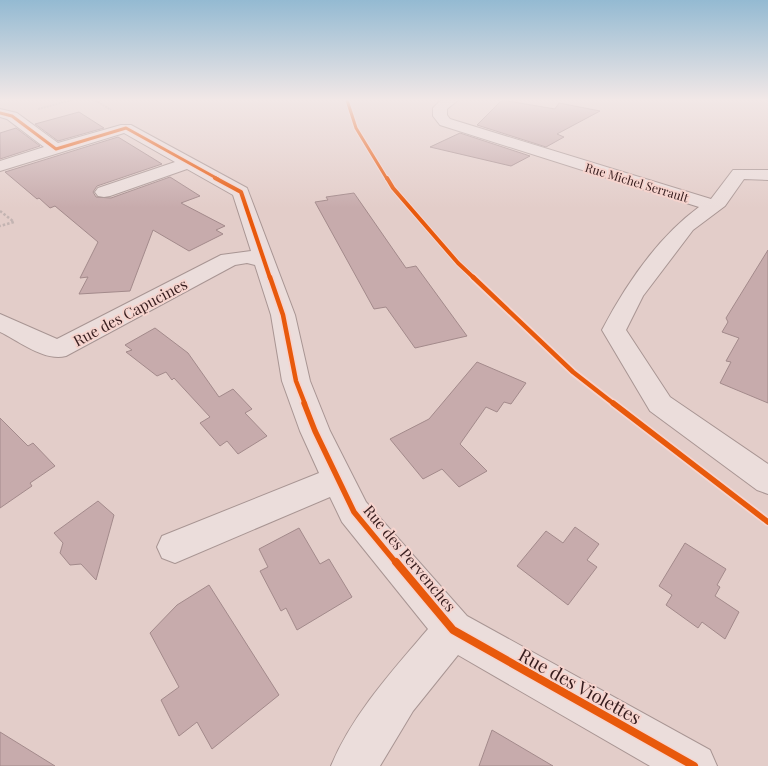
<svg xmlns="http://www.w3.org/2000/svg" width="768" height="766" font-family="'Playfair Display',serif">
<style>
.building{fill:#c7abac;stroke:#a38a8b}
.lines{fill:none;stroke-linecap:round;stroke-linejoin:round}
.minor-casing{stroke:#a89593;stroke-width:2}
.path-far1{stroke:#c3b4b2;stroke-width:2;stroke-dasharray:2 1;stroke-linecap:butt}
.path{stroke:#c3b4b2;stroke-width:2.5;stroke-dasharray:2.5 2;stroke-linecap:butt}
.minor{fill:#ebdddb;fill-rule:evenodd}
.cycleway-far4-casing{stroke:#f6d4ce;stroke-width:5}
.cycleway-far3-casing{stroke:#f6d4ce;stroke-width:6}
.cycleway-far2-casing{stroke:#f6d4ce;stroke-width:8}
.cycleway-far1-casing{stroke:#f6d4ce;stroke-width:9}
.cycleway-casing{stroke:#f6d4ce;stroke-width:11}
.cycleway-far4{stroke:#e8590c;stroke-width:3}
.cycleway-far3{stroke:#e8590c;stroke-width:4}
.cycleway-far2{stroke:#e8590c;stroke-width:4.5}
.cycleway-far1{stroke:#e8590c;stroke-width:5.5}
.cycleway{stroke:#e8590c;stroke-width:8}
.labels{text-anchor:middle;dominant-baseline:central;stroke-width:4;stroke-linejoin:round;paint-order:stroke}
.far-street-label{font-size:12px;fill:#361c1d;stroke:#f6d4ce}
.street-label{font-size:15px;fill:#361c1d;stroke:#f6d4ce}
.near-street-label{font-size:18px;fill:#361c1d;stroke:#f6d4ce}
</style>
<rect width="100%" height="100%" fill="#e3cdc9"/>
<path class="building" d="M 502,100 L 555,109 L 559,103 L 600,111 L 557,134 L 564,137 L 546,147 L 477,125 Z
M 79,112 L 104,128 L 58,141 L 35,124 Z
M 16,128 L 40,146 L 0,159 L 0,133 Z
M 460,133 L 530,156 L 511,166 L 430,147 Z
M 118,137 L 162,164 L 97,186 L 93,192 L 96,197 L 111,198 L 170,177 L 200,196 L 181,203 L 225,226 L 216,230 L 223,234 L 189,251 L 153,230 L 130,291 L 79,294 L 88,277 L 80,278 L 98,242 L 55,206 L 50,208 L 39,198 L 37,199 L 5,172 Z
M 354,193 L 406,268 L 416,266 L 467,336 L 415,348 L 386,307 L 374,309 L 315,202 L 328,200 L 326,197 Z
M 768,250 L 768,403 L 720,383 L 731,362 L 726,361 L 739,338 L 722,332 L 728,322 L 726,318 Z
M 155,328 L 188,353 L 219,397 L 233,389 L 252,409 L 245,413 L 267,436 L 238,454 L 227,441 L 220,446 L 200,423 L 210,417 L 174,378 L 172,380 L 166,372 L 157,376 L 126,352 L 132,350 L 125,345 Z
M 477,362 L 526,383 L 511,404 L 504,402 L 497,412 L 486,407 L 460,444 L 487,471 L 459,487 L 442,469 L 423,479 L 390,439 L 429,419 Z
M 0,418 L 28,446 L 33,443 L 55,466 L 30,483 L 32,486 L 0,508 Z
M 98,501 L 114,515 L 96,580 L 81,564 L 70,565 L 60,553 L 63,543 L 54,533 Z
M 575,527 L 599,544 L 587,560 L 597,567 L 568,605 L 517,566 L 546,531 L 563,543 Z
M 299,528 L 320,564 L 329,559 L 352,597 L 297,630 L 286,608 L 281,611 L 260,571 L 268,567 L 259,549 Z
M 685,543 L 726,569 L 717,585 L 720,587 L 715,596 L 739,612 L 725,639 L 702,622 L 698,628 L 666,605 L 672,595 L 659,586 Z
M 209,585 L 279,695 L 212,749 L 197,722 L 179,736 L 161,700 L 179,687 L 150,633 L 177,605 Z
M 492,730 L 553,766 L 479,766 Z
M 0,732 L 55,766 L 0,766 Z"/>
<g class="lines">
<defs>
<path id="minor" d="M 441,100 L 458,100 L 447,109 L 447,115 L 450,119 L 711,199 L 733,170 L 768,170 L 768,180 L 744,179 L 725,206 L 693,230 L 643,296 L 626,330 L 670,397 L 768,464 L 768,494 L 757,490 L 650,411 L 602,330 C 625,286 658,237 699,207 L 440,125 L 433,116 L 433,108 Z
M 0,109 L 17,113 L 58,143 L 121,125 L 131,125 L 247,188 L 295,315 L 310,381 L 330,431 L 366,502 L 467,616 L 710,750 L 717,766 L 650,766 L 458,655 L 413,711 L 380,766 L 331,766 C 352,715 392,671 428,629 L 342,522 L 330,497 L 175,563 L 162,558 L 157,547 L 162,536 L 319,473 L 300,431 L 282,381 L 271,315 L 255,265 L 247,263 L 235,265 L 66,356 C 45,362 19,341 0,332 L 0,314 L 57,339 L 221,255 L 251,251 L 233,195 L 187,169 L 110,196 L 104,197 L 98,196 L 95,192 L 98,188 L 175,162 L 124,133 L 0,171 L 0,161 L 44,147 L 7,119 L 0,117 Z"/>
</defs>
<use href="#minor" class="minor-casing"/>
<path class="path-far1" d="M 95,100 L 111,110
M 38,109 L 72,100"/>
<path class="path" d="M 0,211 L 14,222 L 0,226"/>
<use href="#minor" class="minor"/>
<defs>
<path id="cycleway-far4" d="M 347,100 L 356,128 L 387,179
M 0,113 L 12,116 L 56,149 L 126,128 L 218,179"/>
<path id="cycleway-far3" d="M 215,178 L 241,192 L 270,278
M 387,178 L 393,188 L 458,263 L 474,278"/>
<path id="cycleway-far2" d="M 270,277 L 283,315 L 296,381 L 305,404
M 473,277 L 573,372 L 614,404"/>
<path id="cycleway-far1" d="M 304,403 L 315,431 L 354,512 L 397,564
M 613,403 L 768,522"/>
<path id="cycleway" d="M 396,562 L 453,630 L 694,766"/>
</defs>
<use href="#cycleway-far4" class="cycleway-far4-casing"/>
<use href="#cycleway-far3" class="cycleway-far3-casing"/>
<use href="#cycleway-far2" class="cycleway-far2-casing"/>
<use href="#cycleway-far1" class="cycleway-far1-casing"/>
<use href="#cycleway" class="cycleway-casing"/>
<use href="#cycleway-far4" class="cycleway-far4"/>
<use href="#cycleway-far3" class="cycleway-far3"/>
<use href="#cycleway-far2" class="cycleway-far2"/>
<use href="#cycleway-far1" class="cycleway-far1"/>
<use href="#cycleway" class="cycleway"/>
</g>
<linearGradient id="sky" x2="0" y2="1"><stop stop-color="#94bad2"/><stop offset="0.48" stop-color="#f2e8e7"/><stop offset="1" stop-color="#f2e8e7" stop-opacity="0"/></linearGradient>
<rect width="768" height="208" fill="url(#sky)"/>
<g class="labels">
<g class="far-street-label">
<text transform="translate(637 182) rotate(17)">Rue Michel Serrault</text>
</g>
<g class="street-label">
<text transform="translate(130 312) rotate(-28)">Rue des Capucines</text>
<text transform="translate(410 558) rotate(50)">Rue des Pervenches</text>
</g>
<g class="near-street-label">
<text transform="translate(580 686) rotate(29)">Rue des Violettes</text>
</g>
</g>
</svg>
